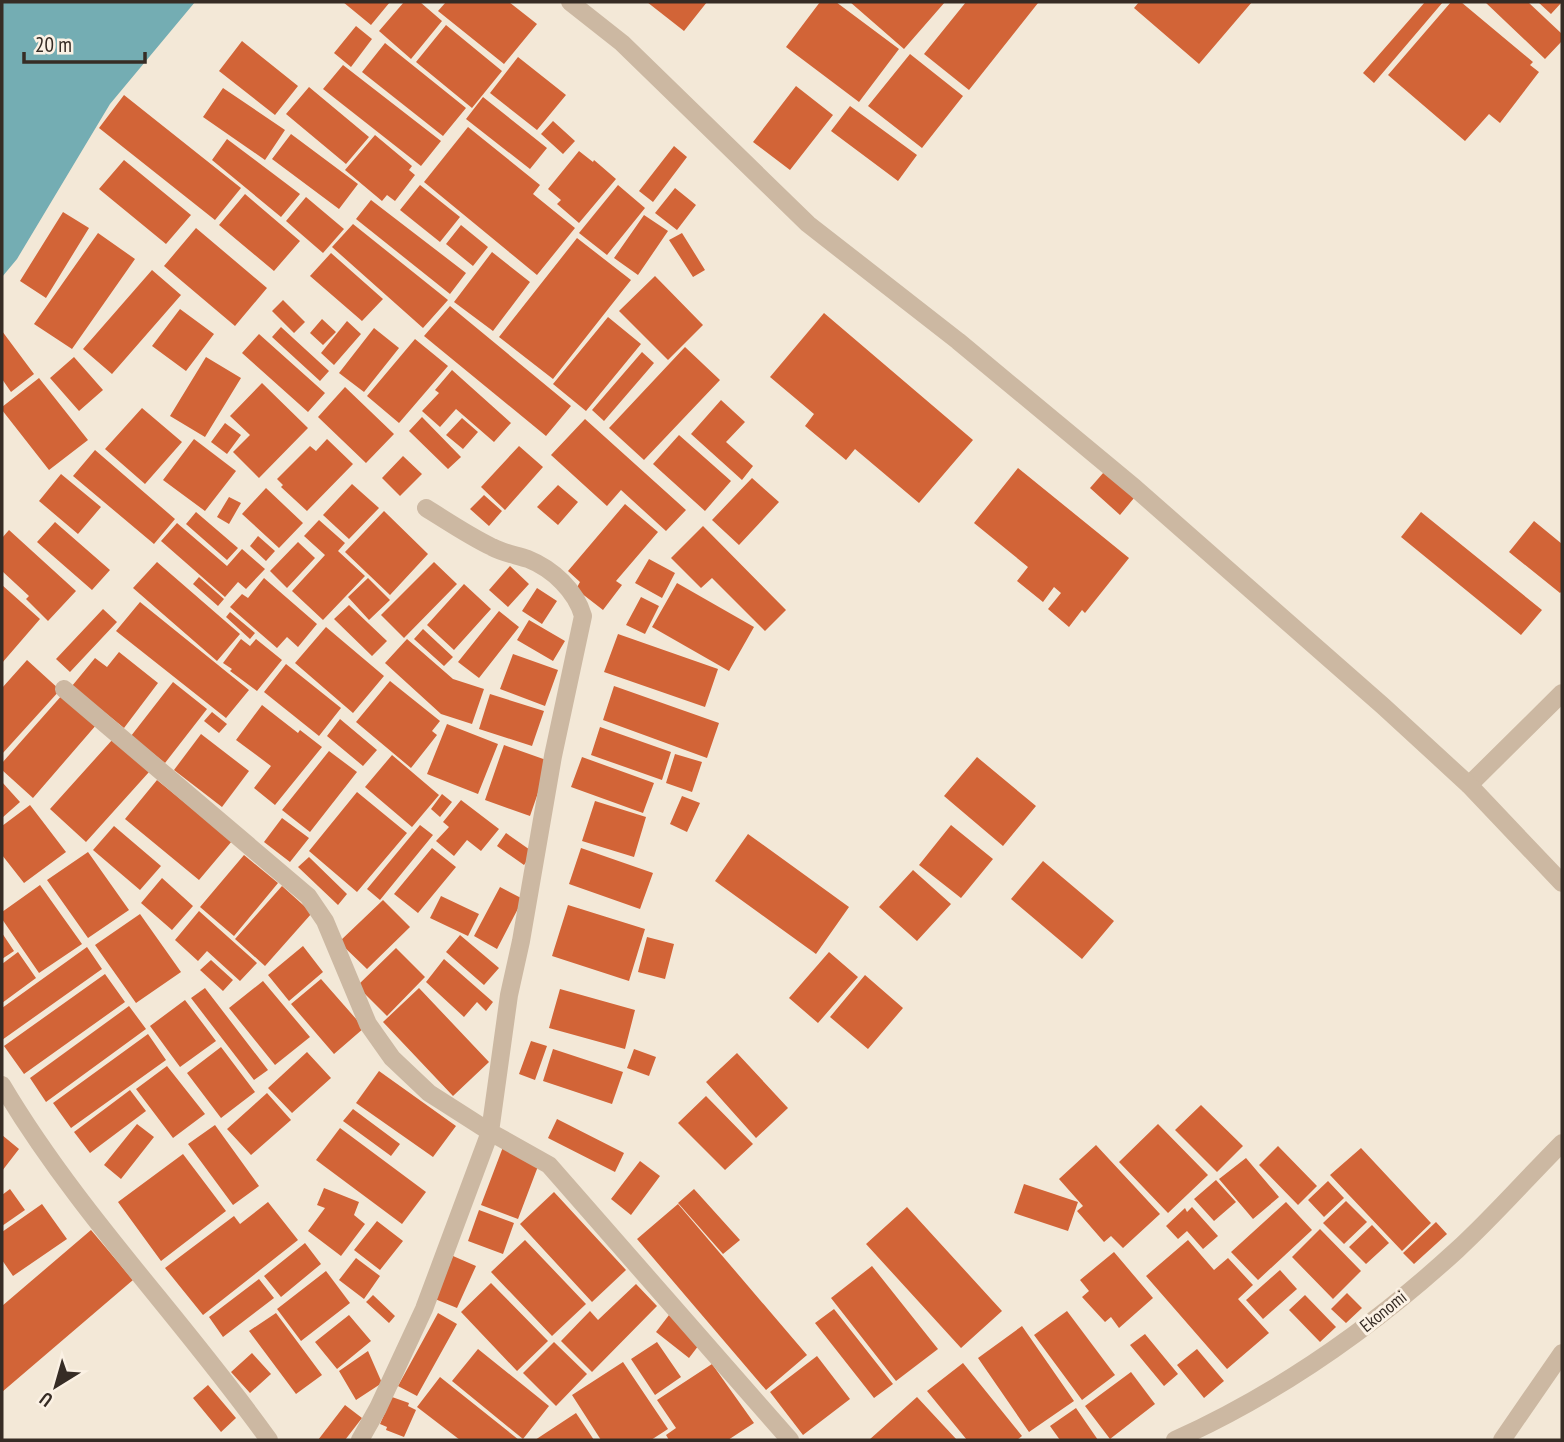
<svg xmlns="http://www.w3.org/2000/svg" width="1564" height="1442" font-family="'PT Sans Narrow',sans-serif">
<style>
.water{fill:#74adb3}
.building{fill:#d26437}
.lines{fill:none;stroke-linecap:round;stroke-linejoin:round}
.service{stroke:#ccb8a2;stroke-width:18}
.minor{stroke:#ccb8a2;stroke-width:18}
.labels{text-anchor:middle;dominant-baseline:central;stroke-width:6;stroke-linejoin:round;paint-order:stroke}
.street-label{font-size:18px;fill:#362c25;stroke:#fbf1e4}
</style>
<rect width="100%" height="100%" fill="#f3e8d7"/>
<path class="water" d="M 2,2 L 195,2 L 110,104 L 17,259 L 2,277 Z"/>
<path class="building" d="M 343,2 L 390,2 L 371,25 Z
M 404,2 L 420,2 L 442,21 L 411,59 L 379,31 Z
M 446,2 L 509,2 L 537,24 L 504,64 L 438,11 Z
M 647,2 L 707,2 L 684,31 Z
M 820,2 L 836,2 L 899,49 L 859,102 L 786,47 Z
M 850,2 L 945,2 L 904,49 Z
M 966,2 L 1038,3 L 969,90 L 924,54 Z
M 1139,2 L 1252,2 L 1199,64 L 1134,8 Z
M 1425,2 L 1443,2 L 1374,83 L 1363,73 Z
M 1451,2 L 1461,2 L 1533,62 L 1530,65 L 1539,72 L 1500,123 L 1489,114 L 1465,141 L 1388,75 Z
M 1485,2 L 1528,2 L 1562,34 L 1562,41 L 1545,59 Z
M 1538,2 L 1562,2 L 1551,14 Z
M 446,25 L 502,71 L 472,108 L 416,62 Z
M 356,26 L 372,39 L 351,67 L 334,53 Z
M 242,41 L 298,86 L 275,115 L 219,71 Z
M 385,43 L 466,108 L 443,136 L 362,72 Z
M 910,54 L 963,96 L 922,148 L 868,106 Z
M 518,57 L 566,95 L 537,130 L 490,93 Z
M 343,65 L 441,141 L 421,166 L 323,89 Z
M 796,86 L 833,115 L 790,170 L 753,142 Z
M 309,87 L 369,137 L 346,164 L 286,114 Z
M 223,88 L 285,130 L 265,160 L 203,117 Z
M 124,95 L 241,188 L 215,220 L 99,128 Z
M 483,97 L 547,148 L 530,169 L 466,119 Z
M 850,106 L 917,155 L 898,181 L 831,131 Z
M 553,121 L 575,141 L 563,154 L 541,134 Z
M 468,127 L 540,185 L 533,194 L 575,228 L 537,275 L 424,182 Z
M 291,134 L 358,184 L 339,209 L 272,159 Z
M 375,135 L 412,166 L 409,170 L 415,175 L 395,201 L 387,195 L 382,201 L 345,170 Z
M 227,139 L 300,194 L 281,217 L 212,160 Z
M 674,146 L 687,157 L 653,202 L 639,191 Z
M 579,151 L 593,162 L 594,160 L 616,179 L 579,223 L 557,204 L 561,200 L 548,189 Z
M 124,160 L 191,215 L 166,244 L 99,189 Z
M 420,185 L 460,217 L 440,242 L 400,210 Z
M 618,185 L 645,208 L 607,255 L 579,233 Z
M 675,188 L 696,205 L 677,230 L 655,213 Z
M 245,194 L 300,241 L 274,271 L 219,225 Z
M 306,197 L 344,229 L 323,253 L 286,221 Z
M 371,200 L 466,273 L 450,294 L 356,219 Z
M 63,212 L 89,228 L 46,298 L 20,281 Z
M 644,215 L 668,231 L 638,275 L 614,258 Z
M 353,224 L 448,300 L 423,328 L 332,247 Z
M 461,225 L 488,247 L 473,266 L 446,244 Z
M 196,228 L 267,288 L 235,326 L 164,266 Z
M 98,233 L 135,259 L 72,349 L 34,324 Z
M 682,233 L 705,270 L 693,277 L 669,240 Z
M 577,238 L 631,280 L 553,379 L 499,337 Z
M 492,252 L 530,282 L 493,331 L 454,302 Z
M 331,253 L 383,299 L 362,321 L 310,276 Z
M 152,270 L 181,295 L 112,374 L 83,349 Z
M 655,276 L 703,325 L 668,360 L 619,311 Z
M 283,300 L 305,322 L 294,333 L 272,311 Z
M 450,306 L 571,406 L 546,436 L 424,336 Z
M 180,309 L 214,334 L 186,371 L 152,346 Z
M 824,313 L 973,440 L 919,503 L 855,449 L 846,460 L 805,426 L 814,414 L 770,377 Z
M 608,317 L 641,344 L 586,411 L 553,384 Z
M 322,319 L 336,332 L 323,345 L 310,333 Z
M 347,321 L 361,334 L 334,365 L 321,353 Z
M 281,327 L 329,371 L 320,381 L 272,337 Z
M 374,328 L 399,348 L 364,392 L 339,373 Z
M 2,331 L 34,374 L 11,392 L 2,379 Z
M 259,334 L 325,393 L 308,412 L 242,353 Z
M 415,339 L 448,366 L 399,423 L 367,396 Z
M 685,347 L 720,380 L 644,460 L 609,428 Z
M 642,352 L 654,363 L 604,421 L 592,410 Z
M 74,357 L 103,390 L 79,411 L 50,378 Z
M 206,357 L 241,378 L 205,437 L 170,416 Z
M 452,370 L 511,423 L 494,442 L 456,409 L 440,427 L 422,411 L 439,393 L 435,390 Z
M 39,378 L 88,440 L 49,470 L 2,410 L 2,407 Z
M 262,383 L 308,428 L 259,478 L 233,452 L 250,435 L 230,416 Z
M 345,387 L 394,434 L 366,463 L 318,417 Z
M 721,400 L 745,422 L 726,442 L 753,466 L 742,480 L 691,434 Z
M 142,408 L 182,442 L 145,484 L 105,449 Z
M 422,417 L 461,457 L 448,469 L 409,431 Z
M 462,418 L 478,432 L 463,449 L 446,435 Z
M 585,419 L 686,510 L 666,531 L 621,490 L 607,506 L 551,455 Z
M 225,423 L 241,435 L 227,454 L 211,442 Z
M 679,435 L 731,481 L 705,511 L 653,464 Z
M 194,439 L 236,471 L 205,511 L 163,480 Z
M 327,439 L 353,464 L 307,511 L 281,487 L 283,485 L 277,479 L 310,446 L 316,451 Z
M 519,446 L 543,467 L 505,510 L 481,487 Z
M 95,450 L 175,519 L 154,544 L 73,476 Z
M 403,456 L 422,474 L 400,496 L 382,478 Z
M 1018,468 L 1129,558 L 1085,613 L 1082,610 L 1069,627 L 1048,609 L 1061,593 L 1054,587 L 1043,602 L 1017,581 L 1028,567 L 974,523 Z
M 1104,472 L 1134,498 L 1120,515 L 1090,488 Z
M 61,474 L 101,507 L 78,534 L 39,501 Z
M 752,478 L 779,502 L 739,545 L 712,520 Z
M 352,484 L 379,508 L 349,539 L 323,515 Z
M 558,485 L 578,502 L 558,525 L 537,507 Z
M 266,488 L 303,523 L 279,548 L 242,514 Z
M 484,495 L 502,511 L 489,526 L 470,509 Z
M 229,497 L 241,503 L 229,524 L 217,517 Z
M 625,504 L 658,532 L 616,581 L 622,585 L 603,610 L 576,589 L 580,582 L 568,571 Z
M 384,511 L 428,554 L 390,595 L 345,552 Z
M 196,512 L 238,548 L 227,560 L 186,524 Z
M 1421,512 L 1542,610 L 1521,635 L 1401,537 Z
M 319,520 L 345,543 L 338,551 L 365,576 L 323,620 L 292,591 L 325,555 L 304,536 Z
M 1534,521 L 1562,544 L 1562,591 L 1560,593 L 1509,552 Z
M 55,522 L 110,570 L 92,590 L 37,542 Z
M 177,523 L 227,566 L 242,549 L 265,569 L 246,589 L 238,582 L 225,597 L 161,541 Z
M 703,526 L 786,610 L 765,631 L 712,578 L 701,588 L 671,558 Z
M 9,530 L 76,591 L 48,621 L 26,599 L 29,596 L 2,571 L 2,538 Z
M 258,536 L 275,551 L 266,561 L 250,546 Z
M 298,542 L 315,558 L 287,588 L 270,571 Z
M 649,559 L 675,573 L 662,598 L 635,583 Z
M 157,562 L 240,634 L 217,661 L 133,588 Z
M 434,562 L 457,584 L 404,638 L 381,615 Z
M 510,566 L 529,584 L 508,607 L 489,590 Z
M 199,577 L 224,599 L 218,606 L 193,584 Z
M 264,578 L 317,624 L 298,647 L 287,637 L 277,648 L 230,607 L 242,594 L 248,598 Z
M 368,578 L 390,600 L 369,620 L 348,597 Z
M 677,583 L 754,627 L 729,671 L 652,627 Z
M 464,584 L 491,609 L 454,650 L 427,625 Z
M 2,585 L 40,619 L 2,663 Z
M 537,588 L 557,601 L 542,624 L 522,611 Z
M 641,597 L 659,606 L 645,634 L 626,625 Z
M 140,602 L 249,690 L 226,718 L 116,631 Z
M 349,605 L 387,641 L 372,656 L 334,619 Z
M 103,609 L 117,622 L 70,672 L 56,659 Z
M 499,611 L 519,627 L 479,678 L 458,662 Z
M 230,612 L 255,633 L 250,639 L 226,617 Z
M 529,620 L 565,641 L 553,661 L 517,640 Z
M 326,627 L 384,676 L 353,713 L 295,663 Z
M 423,629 L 453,657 L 444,666 L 414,639 Z
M 618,634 L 718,669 L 705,707 L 604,672 Z
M 241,639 L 250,646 L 256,639 L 282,660 L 257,691 L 230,671 L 232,669 L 223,663 Z
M 407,639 L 453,679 L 484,689 L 472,724 L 441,714 L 385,663 Z
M 119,652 L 158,683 L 124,728 L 72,686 L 95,658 L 107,667 Z
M 513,654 L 558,670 L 545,706 L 500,689 Z
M 27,660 L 60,690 L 2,754 L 2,688 Z
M 286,664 L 341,708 L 319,736 L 264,692 Z
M 390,681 L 440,721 L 432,731 L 437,735 L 411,768 L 356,722 Z
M 173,682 L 207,709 L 165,763 L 131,736 Z
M 614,686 L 719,723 L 707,758 L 603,720 Z
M 63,694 L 97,724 L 33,798 L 2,770 L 2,763 Z
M 490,694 L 544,711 L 532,746 L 479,729 Z
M 262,705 L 298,733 L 300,730 L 322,747 L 275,805 L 254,788 L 271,766 L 236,740 Z
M 212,712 L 227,724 L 219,733 L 204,721 Z
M 340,719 L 377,750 L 363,766 L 327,736 Z
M 447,724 L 498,744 L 478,794 L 427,774 Z
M 600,727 L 671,752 L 662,780 L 591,755 Z
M 201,734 L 249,771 L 222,807 L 174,770 Z
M 113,739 L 149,772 L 86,842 L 50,809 Z
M 504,745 L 549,761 L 530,816 L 485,800 Z
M 329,751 L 357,772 L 310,832 L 282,810 Z
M 675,754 L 702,762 L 692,792 L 666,783 Z
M 392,755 L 439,795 L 412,827 L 365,787 Z
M 582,757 L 654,783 L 643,813 L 571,787 Z
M 977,757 L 1036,806 L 1003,846 L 944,796 Z
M 157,780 L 232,841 L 199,880 L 125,819 Z
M 2,782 L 20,802 L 2,818 Z
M 357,792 L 407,833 L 357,892 L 309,851 Z
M 442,794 L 452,802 L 440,817 L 431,809 Z
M 682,796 L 700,803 L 687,832 L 670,824 Z
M 461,800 L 499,829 L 481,851 L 467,840 L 454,856 L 436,841 L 449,827 L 443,822 Z
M 595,801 L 646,817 L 634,857 L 582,841 Z
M 30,805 L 66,852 L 24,883 L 2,855 L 2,826 Z
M 282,818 L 309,838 L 290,862 L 264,842 Z
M 420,825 L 433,835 L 380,900 L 367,889 Z
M 951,825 L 993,859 L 961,898 L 919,865 Z
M 114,826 L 161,866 L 140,890 L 93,850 Z
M 506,833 L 533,852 L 524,865 L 497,846 Z
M 748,834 L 849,907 L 816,954 L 715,881 Z
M 432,848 L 456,867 L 418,913 L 394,894 Z
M 581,848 L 653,873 L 640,909 L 569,884 Z
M 88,852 L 129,910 L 88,938 L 47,880 Z
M 244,855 L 278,883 L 234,936 L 200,907 Z
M 309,857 L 347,894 L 338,905 L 298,867 Z
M 1043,861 L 1114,921 L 1082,959 L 1011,899 Z
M 913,870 L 951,904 L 917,941 L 879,907 Z
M 162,878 L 193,906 L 172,930 L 141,903 Z
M 40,885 L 82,944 L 39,973 L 2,919 L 2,912 Z
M 282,886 L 312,913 L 265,966 L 235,939 Z
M 500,887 L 523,899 L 497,949 L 474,936 Z
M 441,896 L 479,914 L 468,936 L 430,918 Z
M 383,900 L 410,927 L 367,969 L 339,942 Z
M 568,905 L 645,929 L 629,981 L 552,956 Z
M 199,911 L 257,963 L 240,981 L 207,951 L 198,961 L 175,940 Z
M 140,914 L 181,972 L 136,1003 L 95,945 Z
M 2,933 L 14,951 L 2,959 Z
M 460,935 L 499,968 L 484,985 L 446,952 Z
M 647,937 L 674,944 L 665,979 L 638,972 Z
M 303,946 L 323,972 L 289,1001 L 268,975 Z
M 87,947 L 102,969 L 2,1040 L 2,1008 Z
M 396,948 L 425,977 L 387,1016 L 357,986 Z
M 18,952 L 36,978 L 2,1003 L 2,964 Z
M 829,952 L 858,977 L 818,1023 L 789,998 Z
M 444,959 L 493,1002 L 486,1011 L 477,1002 L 464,1017 L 426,982 Z
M 211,960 L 233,980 L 223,991 L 200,970 Z
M 105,974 L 125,1002 L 24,1074 L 4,1046 Z
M 865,975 L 903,1008 L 868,1049 L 830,1017 Z
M 321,979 L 364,1028 L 334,1054 L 291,1004 Z
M 263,981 L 310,1037 L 275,1065 L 229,1008 Z
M 205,988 L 268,1070 L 254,1080 L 191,998 Z
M 419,988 L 489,1062 L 453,1096 L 383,1022 Z
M 560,989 L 635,1010 L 625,1049 L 549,1028 Z
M 185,1000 L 216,1041 L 180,1067 L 150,1026 Z
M 129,1006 L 146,1029 L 46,1102 L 30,1078 Z
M 148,1034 L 166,1060 L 71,1128 L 53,1103 Z
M 531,1041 L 547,1046 L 535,1080 L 519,1074 Z
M 221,1047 L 255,1092 L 221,1118 L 187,1073 Z
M 553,1049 L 623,1072 L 612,1104 L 543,1081 Z
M 634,1049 L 656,1057 L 649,1076 L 627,1068 Z
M 307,1052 L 331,1078 L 292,1113 L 268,1088 Z
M 737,1053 L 788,1108 L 756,1138 L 706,1082 Z
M 167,1066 L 205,1114 L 173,1138 L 136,1089 Z
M 379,1071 L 456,1126 L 433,1157 L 356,1103 Z
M 130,1090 L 146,1111 L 90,1153 L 74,1132 Z
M 267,1093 L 291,1120 L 251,1155 L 227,1129 Z
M 706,1096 L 753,1144 L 725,1170 L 678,1123 Z
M 1201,1105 L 1243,1146 L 1217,1172 L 1175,1130 Z
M 353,1109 L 400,1144 L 391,1156 L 343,1121 Z
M 557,1119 L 624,1153 L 615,1172 L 548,1138 Z
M 137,1124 L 154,1137 L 121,1179 L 104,1165 Z
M 1158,1124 L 1208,1175 L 1168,1213 L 1119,1162 Z
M 215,1125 L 259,1186 L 233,1205 L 188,1144 Z
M 340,1128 L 426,1192 L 402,1224 L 316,1160 Z
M 2,1135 L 19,1149 L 2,1171 Z
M 1096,1145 L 1160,1214 L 1123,1248 L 1111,1236 L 1104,1242 L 1077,1211 L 1083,1206 L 1059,1179 Z
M 1278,1146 L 1317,1186 L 1298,1205 L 1259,1165 Z
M 503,1147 L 540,1161 L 518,1219 L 481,1205 Z
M 1361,1148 L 1431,1223 L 1402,1251 L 1330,1175 Z
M 183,1154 L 226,1211 L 161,1261 L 118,1202 Z
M 1246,1158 L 1279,1197 L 1253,1219 L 1219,1179 Z
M 640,1161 L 660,1176 L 631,1215 L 611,1199 Z
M 1216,1180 L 1236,1202 L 1214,1221 L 1194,1199 Z
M 1328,1181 L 1344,1198 L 1324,1217 L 1308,1200 Z
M 1024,1184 L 1078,1202 L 1068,1231 L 1014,1213 Z
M 324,1188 L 359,1202 L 354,1215 L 365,1224 L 341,1256 L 308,1231 L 325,1208 L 317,1205 Z
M 10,1189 L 25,1210 L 2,1226 L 2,1195 Z
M 694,1189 L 740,1240 L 723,1254 L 678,1203 Z
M 554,1192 L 626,1270 L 592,1302 L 520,1224 Z
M 1346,1201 L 1367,1222 L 1344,1244 L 1323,1223 Z
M 268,1202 L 298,1240 L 203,1315 L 165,1268 L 234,1216 L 240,1224 Z
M 1286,1202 L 1312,1230 L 1258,1280 L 1231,1252 Z
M 42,1204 L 67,1239 L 13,1276 L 2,1260 L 2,1232 Z
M 678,1204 L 807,1355 L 766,1390 L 637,1239 Z
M 907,1207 L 1002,1311 L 961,1348 L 866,1244 Z
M 1192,1207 L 1218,1236 L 1203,1249 L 1187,1231 L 1178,1239 L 1166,1226 L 1185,1208 L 1187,1212 Z
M 479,1210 L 514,1223 L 503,1254 L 468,1241 Z
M 377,1221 L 403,1241 L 380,1270 L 354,1250 Z
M 1436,1222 L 1447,1234 L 1414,1264 L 1403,1253 Z
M 1372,1225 L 1389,1243 L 1366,1264 L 1349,1247 Z
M 1320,1229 L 1361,1271 L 1333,1299 L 1292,1257 Z
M 91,1230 L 133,1280 L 2,1392 L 2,1306 Z
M 525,1240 L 586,1304 L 552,1336 L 491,1272 Z
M 1188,1240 L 1214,1270 L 1228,1258 L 1253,1285 L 1238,1299 L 1269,1333 L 1227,1369 L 1146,1276 Z
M 305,1243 L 321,1264 L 281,1297 L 264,1276 Z
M 1114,1252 L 1153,1298 L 1119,1328 L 1111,1317 L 1105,1322 L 1082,1297 L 1089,1291 L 1080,1280 Z
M 453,1256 L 476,1266 L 457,1308 L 435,1299 Z
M 356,1258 L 380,1276 L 364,1299 L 339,1280 Z
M 872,1266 L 938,1349 L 896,1381 L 831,1298 Z
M 1280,1270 L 1297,1289 L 1263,1319 L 1246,1300 Z
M 326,1271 L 350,1303 L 301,1341 L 277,1309 Z
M 259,1279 L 274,1298 L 223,1337 L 209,1317 Z
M 491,1283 L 548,1341 L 517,1371 L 461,1312 Z
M 636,1284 L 657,1306 L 592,1372 L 561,1341 L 590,1311 L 598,1320 Z
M 1347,1293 L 1362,1308 L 1346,1323 L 1331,1309 Z
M 373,1295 L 395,1316 L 389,1323 L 366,1302 Z
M 1305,1295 L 1336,1327 L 1320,1342 L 1289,1310 Z
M 834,1309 L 893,1384 L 874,1398 L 815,1323 Z
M 1067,1311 L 1115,1375 L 1082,1400 L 1034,1335 Z
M 276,1313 L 322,1375 L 296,1394 L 249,1331 Z
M 438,1313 L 457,1324 L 417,1396 L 398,1386 Z
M 349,1315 L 371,1341 L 337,1369 L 315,1342 Z
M 669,1315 L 702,1341 L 689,1358 L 656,1332 Z
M 1022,1326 L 1074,1401 L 1029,1432 L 978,1358 Z
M 1145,1334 L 1178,1374 L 1164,1386 L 1130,1345 Z
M 554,1342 L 587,1374 L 556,1406 L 523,1373 Z
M 657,1342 L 681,1377 L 655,1395 L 631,1359 Z
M 478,1349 L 549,1406 L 523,1439 L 452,1381 Z
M 1197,1349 L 1224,1381 L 1204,1398 L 1177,1365 Z
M 368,1351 L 382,1383 L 356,1400 L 339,1371 Z
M 252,1353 L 271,1374 L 250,1393 L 231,1372 Z
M 817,1356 L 850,1399 L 803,1435 L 770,1392 Z
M 623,1362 L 668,1429 L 651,1440 L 601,1440 L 572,1395 Z
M 963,1363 L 1022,1436 L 1017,1440 L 967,1440 L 927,1391 Z
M 712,1364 L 754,1423 L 728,1440 L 669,1440 L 666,1435 L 676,1428 L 657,1400 Z
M 1131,1372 L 1155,1404 L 1110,1439 L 1085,1406 Z
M 440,1377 L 519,1440 L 460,1440 L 417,1407 Z
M 208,1385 L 236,1418 L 221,1432 L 193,1398 Z
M 392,1397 L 409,1403 L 408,1406 L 416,1410 L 404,1437 L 386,1430 L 387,1427 L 380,1424 Z
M 917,1397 L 957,1440 L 869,1440 Z
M 345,1405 L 362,1418 L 345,1440 L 318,1440 Z
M 1076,1408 L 1098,1440 L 1060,1440 L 1050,1426 Z
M 576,1413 L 594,1440 L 535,1440 Z"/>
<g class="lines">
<path class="service" d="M 1469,785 L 1562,693"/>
<path class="minor" d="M 570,2 L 622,43 L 808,224 L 958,341 L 1135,488 L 1383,706 L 1469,785 L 1562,883
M 64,689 L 308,896 L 325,921 L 368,1024 L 392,1058 L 429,1093 L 490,1132 L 549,1165 L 790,1440
M 2,1085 C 78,1213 183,1319 269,1440
M 360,1440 L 378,1408 L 424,1309 L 490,1132 L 509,995 L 521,941 L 553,756 L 583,616 C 576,591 553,569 528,559 C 516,555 503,553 492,547 C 469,536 447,521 426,508
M 1175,1440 C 1279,1393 1373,1327 1457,1250 C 1494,1216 1527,1178 1562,1143
M 1502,1440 L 1562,1353"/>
</g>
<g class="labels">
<g class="street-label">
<text transform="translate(1383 1311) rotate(-39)">Ekonomi</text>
</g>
</g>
<rect width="1564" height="1442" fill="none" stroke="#362c25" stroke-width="7"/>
<g transform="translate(56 1386) rotate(217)" stroke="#fbf1e4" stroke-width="5" paint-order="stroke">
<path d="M0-5L12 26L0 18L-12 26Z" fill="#362c25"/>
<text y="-10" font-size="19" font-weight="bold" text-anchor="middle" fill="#362c25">U</text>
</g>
<path d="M24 52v10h121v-10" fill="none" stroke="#362c25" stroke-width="3.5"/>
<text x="35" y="52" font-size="21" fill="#362c25" stroke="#fbf1e4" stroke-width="5" paint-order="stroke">20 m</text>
</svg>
